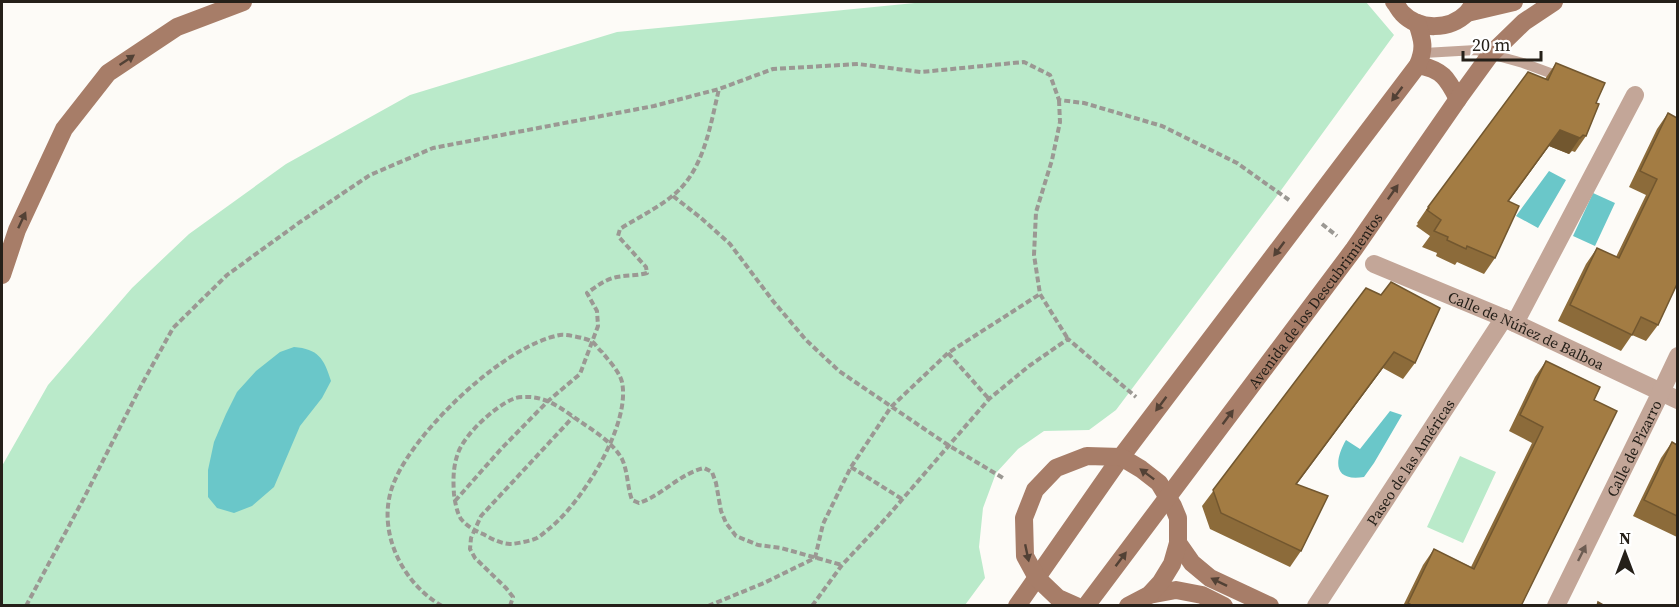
<svg xmlns="http://www.w3.org/2000/svg" width="1679" height="607" font-family="'Source Serif 4',serif">
<style>
.green{fill:#baeaca}
.water{fill:#6ac7c9}
.lines{fill:none;stroke-linecap:round;stroke-linejoin:round}
.path{stroke:#9b9893;stroke-width:4;stroke-dasharray:6 3;stroke-linecap:butt}
.lane{stroke:#c3a698;stroke-width:10}
.street{stroke:#c3a698;stroke-width:18}
.secondary{stroke:#a77d68;stroke-width:18}
.wall{fill:#8c6b3a}
.shaded-wall{fill:#72572f}
.building{fill:#a37c43;stroke:#72572f;stroke-width:1.5}
.oneway{fill:#524135}
.oneway2{fill:#6c5c52}
.labels{text-anchor:middle;dominant-baseline:central;stroke-width:4.5;stroke-linejoin:round;paint-order:stroke}
.street-label{font-size:15px;fill:#252019;stroke:#fff}
</style>
<rect width="100%" height="100%" fill="#fdfbf7"/>
<path class="green" d="M 925,2 L 1366,2 L 1394,35 L 1279,193 L 1116,410 L 1089,430 L 1044,431 L 1018,449 L 996,473 L 983,508 L 979,547 L 985,578 L 965,605 L 2,606 L 2,466 L 48,385 L 132,288 L 189,234 L 286,164 L 410,95 L 617,32 Z
M 1460,456 L 1496,472 L 1463,543 L 1427,527 Z"/>
<path class="water" d="M 1549,171 L 1566,180 L 1538,228 L 1516,216 Z
M 1593,193 L 1615,203 L 1595,246 L 1573,236 Z
M 294,347 C 318,349 324,358 331,381 L 322,398 L 300,426 L 274,487 L 252,506 L 234,513 L 217,508 L 208,497 L 208,470 L 214,442 L 226,414 L 237,392 L 256,371 L 280,352 Z
M 1390,411 L 1402,415 L 1374,463 L 1364,477 C 1333,482 1334,461 1346,440 L 1360,449 Z"/>
<g class="lines">
<path class="path" d="M 1059,100 L 1060,122 L 1052,160 L 1036,212 L 1034,255 L 1040,294 L 1068,339
M 673,196 L 701,218 L 730,244 L 773,301 L 806,340 L 839,371 L 948,445 L 1003,478
M 1322,224 L 1337,236
M 948,353 L 989,399
M 851,467 L 902,499
M 455,501 L 501,449 L 548,401 L 580,374 L 598,326 L 597,311 L 587,293 C 597,286 606,279 617,277 C 627,275 637,276 647,273 L 646,267 L 618,236 L 620,229 C 637,218 656,209 671,197 C 704,172 710,126 719,89
M 26,606 L 84,498 L 142,384 L 173,328 L 227,275 L 300,222 L 370,175 L 433,148 L 654,106 L 719,89 L 773,69 L 858,64 L 921,72 L 1024,62 L 1050,75 L 1059,100 L 1084,103 L 1162,126 L 1237,163 L 1289,200
M 442,606 C 400,582 374,526 395,480 C 417,429 505,345 560,335 C 566,334 585,338 591,341 C 595,343 598,349 602,352 C 609,361 619,371 622,382 C 631,425 582,502 550,528 C 546,531 542,535 537,538 C 531,541 519,543 512,544 C 501,544 492,539 483,534 C 475,531 467,526 461,519 C 457,513 455,502 454,494 C 453,480 453,467 458,453 C 465,434 494,407 513,399 C 517,397 523,397 528,397 C 546,397 561,408 575,418 C 592,430 612,441 622,459 C 628,472 627,486 632,500 L 639,503 C 663,495 679,474 704,468 L 712,472 L 716,483 L 721,511 L 726,523 L 736,536 L 758,545 L 781,548 L 842,565
M 510,606 L 513,597 L 506,588 L 475,558 L 470,549 L 471,538 L 481,516 L 573,417
M 708,606 L 764,583 L 815,558 L 823,524 L 851,467 L 891,407 L 948,353 L 1040,294
M 812,606 L 842,565 L 887,517 L 989,399 L 1029,366 L 1068,339 L 1136,397"/>
<path class="lane" d="M 1424,53 L 1476,50 L 1523,63 L 1561,77"/>
<g class="street">
<path id="s1" d="M 1374,264 L 1504,318 L 1678,400"/>
<path d="M 1515,323 L 1635,95"/>
<path id="s2" d="M 1316,606 L 1504,318"/>
<path id="s3" d="M 1556,606 L 1661,392 L 1678,356"/>
</g>
<g class="secondary">
<path d="M 1394,2 C 1397,5 1399,10 1402,13 C 1419,31 1450,30 1467,13 C 1470,10 1472,5 1475,2"/>
<path d="M 1467,13 L 1514,2"/>
<path d="M 1418,65 C 1443,70 1447,78 1458,99"/>
<path d="M 2,275 L 17,230 L 64,129 L 108,73 L 177,27 L 243,2"/>
<path d="M 1178,543 L 1192,563 L 1210,578 L 1270,606"/>
<path d="M 1149,595 L 1176,590 L 1202,595 L 1224,606"/>
<path d="M 1017,606 L 1121,457 L 1418,65 C 1425,48 1423,41 1417,23"/>
<path d="M 1076,606 L 1058,598 L 1037,578 L 1025,556 L 1024,518 L 1035,490 L 1056,468 L 1087,456 L 1121,457 L 1141,469 L 1159,483 L 1173,506 L 1178,518 L 1178,543 L 1172,564 L 1161,582 L 1149,595 L 1128,606"/>
<path id="s4" d="M 1086,606 L 1354,249 L 1458,99 L 1490,55 L 1524,22 L 1554,2"/>
</g>
</g>
<path class="wall" d="M 1556,63 L 1596,103 L 1586,136 L 1575,152 L 1572,151 L 1569,154 L 1549,146 L 1509,201 L 1495,258 L 1484,274 L 1457,262 L 1455,265 L 1436,256 L 1437,253 L 1422,247 L 1430,236 L 1416,226 L 1418,224 L 1417,223 L 1428,207 L 1545,79 Z
M 1668,113 L 1658,325 L 1646,341 L 1632,335 L 1621,351 L 1558,321 L 1586,264 L 1597,248 L 1616,257 L 1646,195 L 1629,187 L 1657,129 Z
M 1366,288 L 1415,363 L 1403,379 L 1383,368 L 1296,484 L 1301,551 L 1290,567 L 1210,529 L 1202,506 Z
M 1546,361 L 1594,400 L 1521,606 L 1403,606 L 1423,565 L 1434,549 L 1471,567 L 1532,443 L 1509,431 L 1535,377 Z
M 1672,442 L 1677,445 L 1677,537 L 1633,516 L 1661,458 Z"/>
<path class="shaded-wall" d="M 1560,130 L 1580,138 L 1569,154 L 1549,146 L 1497,217 Z
M 1394,352 L 1383,368 L 1285,500 L 1296,484 Z"/>
<path class="building" d="M 1556,63 L 1605,83 L 1596,103 L 1599,104 L 1586,136 L 1583,135 L 1580,138 L 1560,130 L 1508,201 L 1519,206 L 1495,258 L 1467,246 L 1466,249 L 1447,240 L 1448,237 L 1434,231 L 1441,220 L 1427,210 L 1429,208 L 1428,207 L 1528,72 L 1548,80 Z
M 1668,113 L 1677,118 L 1677,284 L 1658,325 L 1641,317 L 1632,335 L 1570,305 L 1597,248 L 1619,258 L 1657,179 L 1640,171 Z
M 1391,282 L 1440,308 L 1415,363 L 1394,352 L 1296,484 L 1328,496 L 1301,551 L 1221,513 L 1213,490 L 1366,288 L 1381,295 Z
M 1546,361 L 1600,387 L 1594,400 L 1617,411 L 1521,606 L 1413,606 L 1408,603 L 1434,549 L 1474,569 L 1543,427 L 1520,415 Z
M 1672,442 L 1677,445 L 1677,516 L 1644,500 Z
M 1598,602 L 1605,606 L 1597,606 Z"/>
<defs><path id="oneway-solid" d="M-6-.8H1V-3.2L6.5 0L1 3.2V.8H-6Z" transform="scale(1.5)"/></defs>
<g class="oneway">
<use href="#oneway-solid" transform="translate(127 60) rotate(-34)"/>
<use href="#oneway-solid" transform="translate(1397 94) rotate(127)"/>
<use href="#oneway-solid" transform="translate(1393 192) rotate(-55)"/>
<use href="#oneway-solid" transform="translate(22 220) rotate(-65)"/>
<use href="#oneway-solid" transform="translate(1279 249) rotate(127)"/>
<use href="#oneway-solid" transform="translate(1161 404) rotate(127)"/>
<use href="#oneway-solid" transform="translate(1228 417) rotate(-53)"/>
<use href="#oneway-solid" transform="translate(1147 474) rotate(-143)"/>
<use href="#oneway-solid" transform="translate(1027 553) rotate(78)"/>
<use href="#oneway-solid" transform="translate(1121 559) rotate(-53)"/>
<use href="#oneway-solid" transform="translate(1219 582) rotate(-154)"/>
</g>
<use class="oneway2" href="#oneway-solid" transform="translate(1582 553) rotate(-64)"/>
<g class="labels">
<g class="street-label">
<text stroke="none"><textPath href="#s4" startOffset="382">Avenida de los Descubrimientos</textPath></text>
<text stroke="none"><textPath href="#s1" startOffset="166">Calle de Núñez de Balboa</textPath></text>
<text stroke="none"><textPath href="#s3" startOffset="176">Calle de Pizarro</textPath></text>
<text stroke="none"><textPath href="#s2" startOffset="172">Paseo de las Américas</textPath></text>
</g>
</g>
<rect width="1679" height="607" fill="none" stroke="#252019" stroke-width="6"/>
<g transform="translate(1625 553)" stroke="#ffffff" stroke-width="4.5" paint-order="stroke">
<path d="M0-4.5L10 22L0 15L-10 22Z" fill="#252019"/>
<text y="-9" font-size="16" font-weight="bold" text-anchor="middle" fill="#252019">N</text>
</g>
<path d="M1463 51v9h78v-9" fill="none" stroke="#252019" stroke-width="3"/>
<text x="1472" y="51" font-size="18" fill="#252019" stroke="#ffffff" stroke-width="4.5" paint-order="stroke">20 m</text>
</svg>
